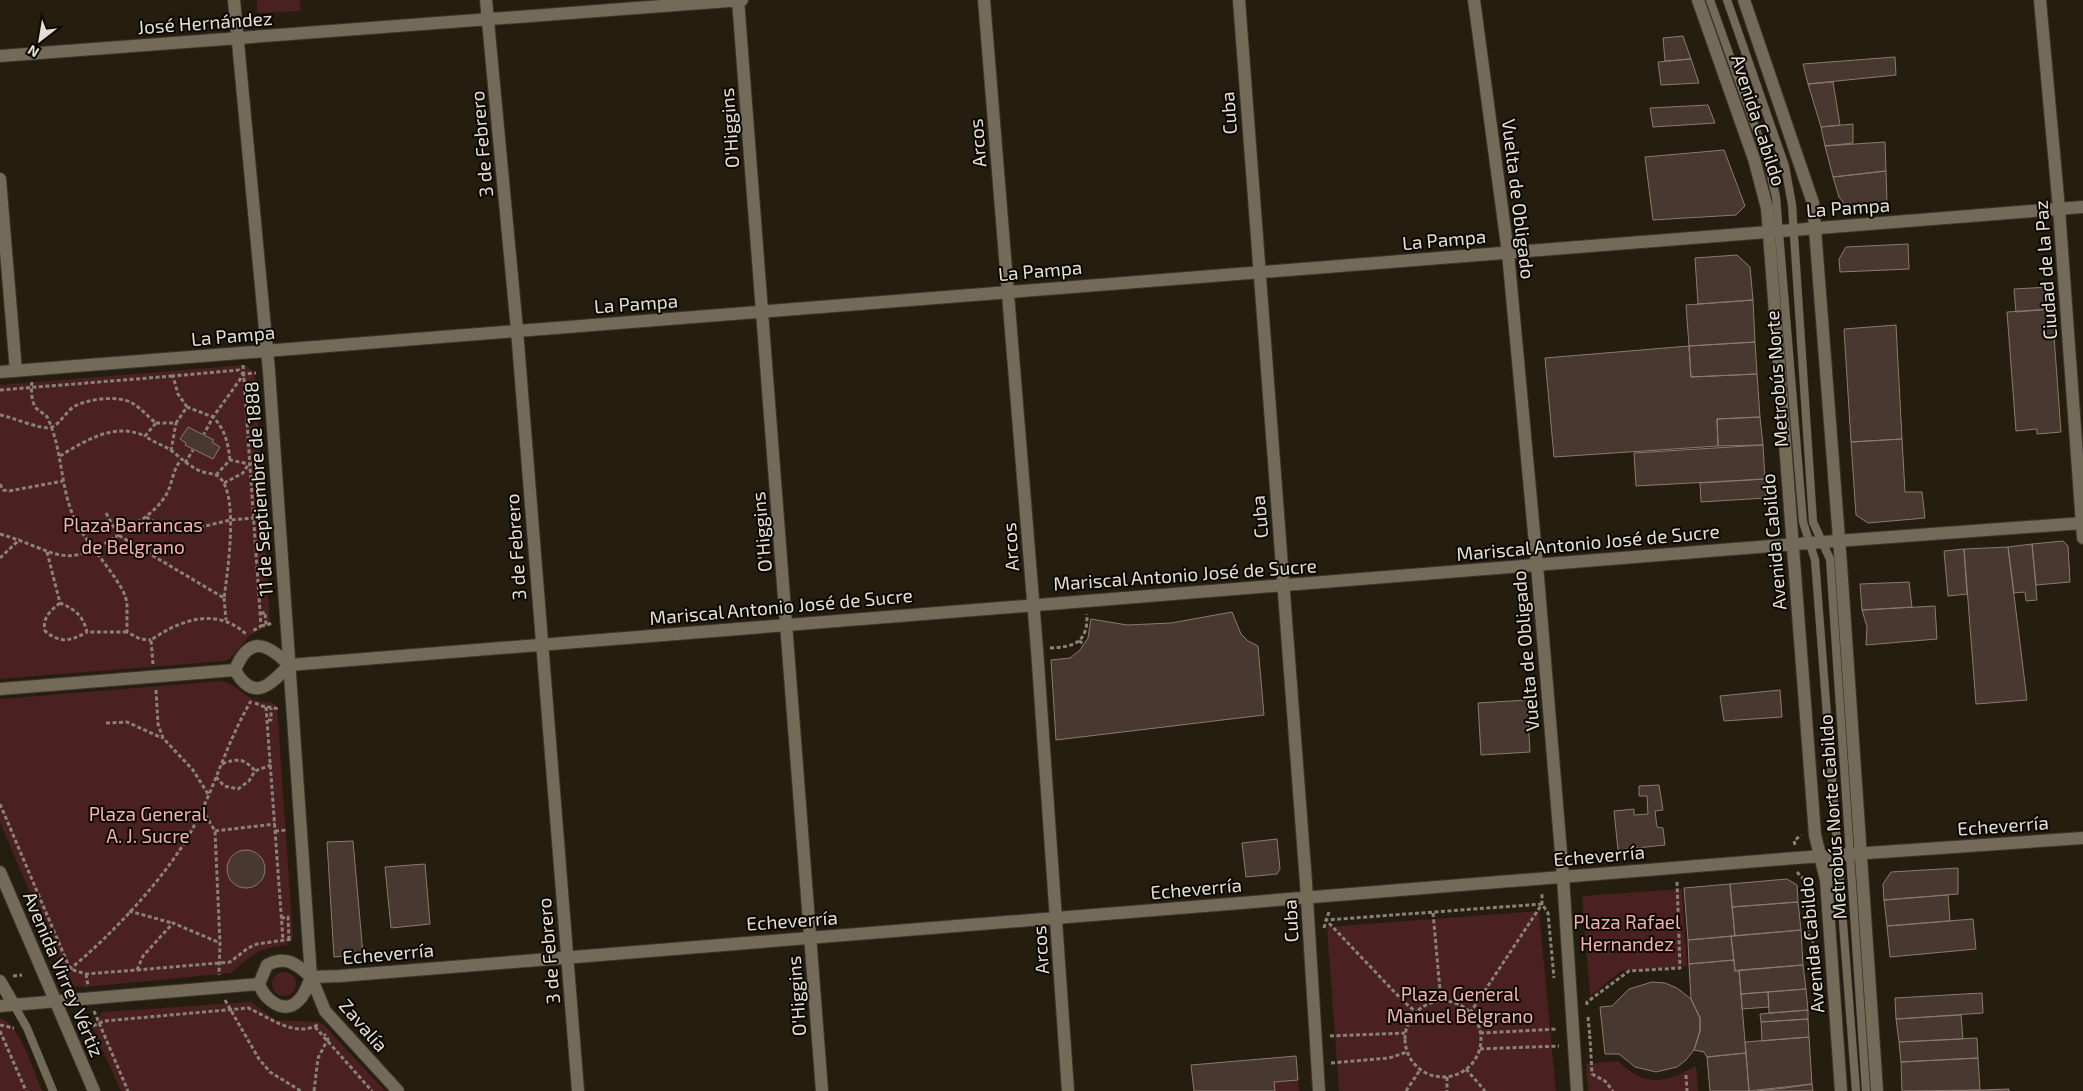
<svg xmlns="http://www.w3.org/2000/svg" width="2083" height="1091" font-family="'Exo 2',sans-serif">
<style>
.green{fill:#4b2021}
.building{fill:#49382f;stroke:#8c7a6f}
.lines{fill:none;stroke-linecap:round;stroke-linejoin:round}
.lane-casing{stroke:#3d372f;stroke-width:9}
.street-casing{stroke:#3d372f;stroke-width:14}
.secondary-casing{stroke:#3d372f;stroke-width:14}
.path{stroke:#898276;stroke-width:3;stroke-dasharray:4 2.5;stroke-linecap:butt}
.lane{stroke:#736a58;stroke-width:8}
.street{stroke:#736a58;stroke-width:12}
.secondary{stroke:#736a58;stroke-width:12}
.labels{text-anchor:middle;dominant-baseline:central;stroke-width:4;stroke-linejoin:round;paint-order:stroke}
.street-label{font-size:19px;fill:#e4dfd5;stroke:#0b0803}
.park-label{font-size:19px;fill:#f5b0ae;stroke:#0b0803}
</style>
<rect width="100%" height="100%" fill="#251d0e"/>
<path class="green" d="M 257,0 L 300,0 L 301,11 L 257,13 Z
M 245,365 L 253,371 L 256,382 L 270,625 L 250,635 L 230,659 L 224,661 L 0,679 L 0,385 Z
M 222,681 C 236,684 244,697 258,701 C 265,703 271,700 277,706 L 293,938 L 287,945 C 255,949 255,953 231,973 L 86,987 L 74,986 L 67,981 L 0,822 L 0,699 Z
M 1682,889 L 1687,966 L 1621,971 L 1590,996 L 1582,896 Z
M 1539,911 L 1556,1091 L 1339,1091 L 1327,927 Z
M272 984a12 12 0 1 1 24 0a12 12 0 1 1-24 0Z
M 251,1002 L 276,1020 L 317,1022 L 324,1025 L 385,1091 L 121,1091 L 92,1027 L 102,1012 Z
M 0,1018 C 20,1024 34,1072 42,1091 L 0,1091 Z
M 1618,1061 C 1646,1088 1665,1083 1696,1066 L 1698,1091 L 1588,1091 L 1586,1064 Z
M 1298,1080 L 1299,1091 L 1275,1091 L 1274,1082 Z"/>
<path class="building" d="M 1683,36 L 1691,59 L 1665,61 L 1663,38 Z
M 1895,57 L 1896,75 L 1808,84 L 1803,64 Z
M 1691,59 L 1699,83 L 1661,85 L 1658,62 Z
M 1833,82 L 1840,125 L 1821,127 L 1808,84 Z
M 1708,105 L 1715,123 L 1653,127 L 1650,108 Z
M 1853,124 L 1853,143 L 1825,146 L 1821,127 Z
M 1885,142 L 1886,171 L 1833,177 L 1825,146 Z
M 1724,150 L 1745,206 L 1736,215 L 1653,220 L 1645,157 Z
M 1886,171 L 1887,203 L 1846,206 L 1839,197 L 1833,177 Z
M 1908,244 L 1909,269 L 1840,272 L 1839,259 L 1846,247 Z
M 1737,255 L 1750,267 L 1753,300 L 1698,304 L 1695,258 Z
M 2050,287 L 2052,309 L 2016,312 L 2014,289 Z
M 1753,300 L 1755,342 L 1689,346 L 1686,305 Z
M 2052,309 L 2061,432 L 2037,434 L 2037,429 L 2016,431 L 2007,312 Z
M 1896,325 L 1902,439 L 1851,442 L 1844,329 Z
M 1755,342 L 1757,374 L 1691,377 L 1689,346 Z
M 1689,346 L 1691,377 L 1757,374 L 1760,417 L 1717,419 L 1718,446 L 1554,457 L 1545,358 Z
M 1760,417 L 1763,445 L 1718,446 L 1717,419 Z
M 188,427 L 214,440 L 212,442 L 220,447 L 213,459 L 185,445 L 186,443 L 180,439 Z
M 1902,439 L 1905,492 L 1922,492 L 1925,518 L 1868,523 L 1856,515 L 1851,442 Z
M 1763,445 L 1765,479 L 1636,486 L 1634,453 Z
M 1765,479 L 1766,498 L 1701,502 L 1700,483 Z
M 2063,541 L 2068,546 L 2070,582 L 2036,585 L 2032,544 Z
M 2032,544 L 2037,600 L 2026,601 L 2025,592 L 2014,593 L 2008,547 Z
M 2008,547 L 2027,700 L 1976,704 L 1964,549 Z
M 1964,549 L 1967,594 L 1948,596 L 1944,551 Z
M 1909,582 L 1912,607 L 1862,610 L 1860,584 Z
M 1935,606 L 1937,639 L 1866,645 L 1867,627 L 1862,610 Z
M 1232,612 L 1241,634 L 1248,641 L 1258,646 L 1264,715 L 1056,740 L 1051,660 L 1070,658 L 1080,650 L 1088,638 L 1091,619 L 1127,625 L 1171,623 Z
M 1780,690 L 1782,717 L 1724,721 L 1720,696 Z
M 1527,700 L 1530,752 L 1481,755 L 1478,703 Z
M 1659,785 L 1663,810 L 1655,811 L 1657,827 L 1663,828 L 1665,845 L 1618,850 L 1614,811 L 1634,809 L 1634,815 L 1648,814 L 1647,796 L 1639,796 L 1639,786 Z
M 1277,839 L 1280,869 L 1277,874 L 1246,877 L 1242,843 Z
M 353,841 L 363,954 L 334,957 L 327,842 Z
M227 869a19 19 0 1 1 38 0a19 19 0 1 1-38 0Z
M 425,864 L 430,924 L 391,928 L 385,867 Z
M 1958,868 L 1958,894 L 1884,900 L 1883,884 L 1891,872 Z
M 1787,879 L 1797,885 L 1798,902 L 1732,907 L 1730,884 Z
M 1730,884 L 1735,936 L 1688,940 L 1684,888 Z
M 1948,895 L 1950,921 L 1887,926 L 1884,900 Z
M 1798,902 L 1801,930 L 1735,936 L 1732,907 Z
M 1973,919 L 1976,949 L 1890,957 L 1887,926 Z
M 1801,930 L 1803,965 L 1735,971 L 1731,936 Z
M 1731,936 L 1734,960 L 1689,964 L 1688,940 Z
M 1734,960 L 1735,971 L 1739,970 L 1746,1053 L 1707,1057 L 1704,1052 L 1694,1050 L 1700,1031 L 1700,1018 L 1691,999 L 1689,964 Z
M 1803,965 L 1806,989 L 1741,994 L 1739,970 Z
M 1652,982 L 1665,983 L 1677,988 L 1691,999 L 1700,1018 L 1700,1031 L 1694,1050 L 1686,1060 L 1677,1067 L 1656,1072 L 1635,1067 L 1619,1054 L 1605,1054 L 1600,1007 L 1612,1006 L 1629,989 Z
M 1806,989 L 1808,1010 L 1769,1013 L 1768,992 Z
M 1768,992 L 1769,1007 L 1742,1009 L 1741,994 Z
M 1982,993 L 1983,1013 L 1896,1019 L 1895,998 Z
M 1808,1010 L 1808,1019 L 1761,1022 L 1760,1014 Z
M 1961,1015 L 1963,1039 L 1899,1042 L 1896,1019 Z
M 1808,1019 L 1809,1037 L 1762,1041 L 1761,1022 Z
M 1809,1037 L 1812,1084 L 1749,1091 L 1745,1042 Z
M 1977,1038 L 1978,1058 L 1901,1062 L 1899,1042 Z
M 1746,1053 L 1749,1091 L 1710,1091 L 1707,1057 Z
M 1296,1056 L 1298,1080 L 1274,1082 L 1275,1091 L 1194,1091 L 1191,1065 Z
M 1978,1058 L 1980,1090 L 1902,1091 L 1901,1062 Z
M 1812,1084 L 1813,1091 L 1757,1091 L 1785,1088 Z
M 2009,1089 L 2009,1091 L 1952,1091 L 1980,1090 Z"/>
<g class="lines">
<defs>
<path id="lane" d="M 1710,0 L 1767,160 L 1776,197 L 1803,522 L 1815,560 L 1856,1091
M 1727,0 L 1785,166 L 1792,205 L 1813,522 L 1830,559 L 1866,1091
M 1826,880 L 1838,857
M 14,1005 L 27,1028 L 53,1091"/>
<path id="street" d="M 234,0 L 269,371 L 311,977 L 325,1011 L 398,1091
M 486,0 L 517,330 L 578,1091
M 738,0 L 822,1091
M 984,0 L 1037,649 L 1068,1091
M 1239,0 L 1306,883 L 1319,1091
M 1474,0 L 1508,253 L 1537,565 L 1563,877 L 1577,1091
M 2040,0 L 2059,209 L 2083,538
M 0,56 L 742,0
M 0,179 L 16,371
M 0,372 L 2083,207
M 235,670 C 253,703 271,685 289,665 L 1809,543 L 2083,523
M 235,670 C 249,635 267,643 289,665
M 0,689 L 235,670
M 311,977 C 308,985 305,995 298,1001 C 283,1016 264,998 259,984 L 267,965 C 286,955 297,964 311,977 L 340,976 L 1795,858 L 2083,838
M 0,981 L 14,1005
M 0,1006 L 259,984"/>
<path id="secondary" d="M 1698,0 L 1754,159 L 1767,208 L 1815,835 L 1826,880 L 1841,1091
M 1744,0 L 1813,203 L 1841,565 L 1877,1091
M 0,872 L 94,1091"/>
</defs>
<use href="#lane" class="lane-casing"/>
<use href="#street" class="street-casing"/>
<use href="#secondary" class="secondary-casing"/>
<path class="path" d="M 243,365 L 261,626 L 251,632
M 32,382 C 31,390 31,401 36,408 C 41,413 47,414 49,421 C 63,453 60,488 75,520 C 88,546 110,566 124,593 L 127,602 L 127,632 L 140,639 L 151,640
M 0,390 L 173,376
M 187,407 L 178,394 L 173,376 L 239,370 L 243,374
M 0,415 C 13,417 42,431 52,427 C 61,423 66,411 75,406 C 89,399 117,395 132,403 C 140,407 148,417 156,423 L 145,436 C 154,443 164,445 172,451 C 182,459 189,466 200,471 C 205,473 211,473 216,475 C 241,487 227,575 224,598 L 118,535 L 106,513
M 156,423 L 176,423 L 187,407 L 213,417 L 204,434
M 171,451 L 176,423
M 60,456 C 86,440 115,422 145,436
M 230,460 C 228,443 225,429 213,417 L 244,374 L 256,373
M 185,463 L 193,450
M 216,475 L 230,460 L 249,464 L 263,461
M 224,483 L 243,473 L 248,465
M 0,484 L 3,490 L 9,491 L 63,481
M 146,517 L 169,531 L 181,532 L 230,520 L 267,517
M 0,534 C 61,552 62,573 123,532 C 138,522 154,513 164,498 C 173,486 171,472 181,460
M 47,552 L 60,603 C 75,609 83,616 87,632 L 127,632
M 0,558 L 20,539
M 224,598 L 226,620
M 60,603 C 50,611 42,618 45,631 C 61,644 70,641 87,632
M 261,614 L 265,612 L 266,625
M 261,626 L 273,623
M 1079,641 L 1084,644
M 1050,648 C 1075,647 1088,642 1087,614
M 153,664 L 151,640 C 180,620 217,606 247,635
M 156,690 L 158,724 L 163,738 L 193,770 L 208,794
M 255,703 L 262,706 L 280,709
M 266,707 L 283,940
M 268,720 L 271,720 L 271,708
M 106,723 L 127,722 L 162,738
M 222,764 C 237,758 244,758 255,771
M 216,777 L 224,786 L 238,789 L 249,781 L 255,771 L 271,765
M 0,804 L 70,969 L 86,974 L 137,970 L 143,956 L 173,923 L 220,943
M 202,809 L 215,831 L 220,943 L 219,975
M 215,831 L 275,824
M 275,831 L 287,830
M 1795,845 L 1794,841 L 1801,835
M 1797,872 L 1805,881 L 1809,938 L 1815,943
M 129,911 L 172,923
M 1329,912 L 1326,920 L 1403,1001 L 1416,1012
M 1433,913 L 1441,1001
M 281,918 L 288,917 L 289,939
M 1324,928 L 1326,920 L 1542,904 L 1548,913 L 1554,978
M 137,970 L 230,962 L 248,948 L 257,944 L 292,939
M 63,971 L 70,969 C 112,935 170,873 194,826 C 216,785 227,741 251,701
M 86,974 L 88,986
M 13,976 L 22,975
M 225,1000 L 259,1059 L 270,1072 L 301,1091
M1405 1039a38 38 0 1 1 76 0a38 38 0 1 1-76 0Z
M 1587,1005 L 1587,1002 L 1629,971 L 1680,968 L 1677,881
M 94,1011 L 128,1091
M 1470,1013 L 1542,904 L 1542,893
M 1588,1017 L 1590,1037
M 0,1025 L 14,1028
M 93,1026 L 104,1021 L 248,1008 C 269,1017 296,1039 319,1024
M 315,1027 L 372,1091
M 0,1031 L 26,1091
M 1480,1033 L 1558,1029
M 1330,1036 L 1405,1033
M 1588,1037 L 1590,1037 L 1592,1074 L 1605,1081 L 1613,1091
M 1480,1049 L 1559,1046
M 1331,1063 L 1389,1058 L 1407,1052
M 1466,1069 L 1485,1091
M 1686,1075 L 1687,1091
M 1447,1077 L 1447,1091
M 314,1091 L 318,1058 L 328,1039 L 324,1034
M 1406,1091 L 1420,1070"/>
<use href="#lane" class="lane"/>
<use href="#street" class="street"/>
<use href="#secondary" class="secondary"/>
</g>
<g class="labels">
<g class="street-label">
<text transform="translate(205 22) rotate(-4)">José Hernández</text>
<text transform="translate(1228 113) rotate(-94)">Cuba</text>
<text transform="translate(1759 120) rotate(72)">Avenida Cabildo</text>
<text transform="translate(729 128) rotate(-94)">O'Higgins</text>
<text transform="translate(977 143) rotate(-95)">Arcos</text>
<text transform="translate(481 144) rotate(-95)">3 de Febrero</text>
<text transform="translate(1519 199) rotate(83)">Vuelta de Obligado</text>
<text transform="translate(1848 207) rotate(-4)">La Pampa</text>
<text transform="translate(1444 239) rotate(-5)">La Pampa</text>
<text transform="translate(1040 270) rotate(-5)">La Pampa</text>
<text transform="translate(2045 270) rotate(-94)">Ciudad de la Paz</text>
<text transform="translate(636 303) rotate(-4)">La Pampa</text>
<text transform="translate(233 335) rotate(-5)">La Pampa</text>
<text transform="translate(1776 379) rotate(-94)">Metrobús Norte</text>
<text transform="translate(258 489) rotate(-94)">11 de Septiembre de 1888</text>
<text transform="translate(1259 517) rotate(-95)">Cuba</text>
<text transform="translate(761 532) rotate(-95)">O'Higgins</text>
<text transform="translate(1588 542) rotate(-5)">Mariscal Antonio José de Sucre</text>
<text transform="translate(1773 542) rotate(-95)">Avenida Cabildo</text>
<text transform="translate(515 547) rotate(-94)">3 de Febrero</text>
<text transform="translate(1010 547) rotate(-94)">Arcos</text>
<text transform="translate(1185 574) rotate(-4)">Mariscal Antonio José de Sucre</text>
<text transform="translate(781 606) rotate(-5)">Mariscal Antonio José de Sucre</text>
<text transform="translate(1525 651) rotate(-95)">Vuelta de Obligado</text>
<text transform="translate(1832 817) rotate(-94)">Metrobús Norte Cabildo</text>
<text transform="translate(2003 825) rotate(-4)">Echeverría</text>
<text transform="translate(1599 855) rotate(-5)">Echeverría</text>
<text transform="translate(1196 888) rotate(-5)">Echeverría</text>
<text transform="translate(792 920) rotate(-4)">Echeverría</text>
<text transform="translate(1290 921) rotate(-93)">Cuba</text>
<text transform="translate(1811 945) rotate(-95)">Avenida Cabildo</text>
<text transform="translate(1040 950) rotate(-94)">Arcos</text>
<text transform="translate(548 951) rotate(-95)">3 de Febrero</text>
<text transform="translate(388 953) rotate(-5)">Echeverría</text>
<text transform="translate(64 974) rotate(67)">Avenida Virrey Vértiz</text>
<text transform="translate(796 996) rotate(-94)">O'Higgins</text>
<text transform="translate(364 1025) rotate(49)">Zavalía</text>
</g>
<g class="park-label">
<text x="133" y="524">Plaza Barrancas<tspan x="133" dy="22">de Belgrano</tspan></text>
<text x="148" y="813">Plaza General<tspan x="148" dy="22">A. J. Sucre</tspan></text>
<text x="1627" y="921">Plaza Rafael<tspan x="1627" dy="22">Hernandez</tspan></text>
<text x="1460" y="993">Plaza General<tspan x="1460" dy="22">Manuel Belgrano</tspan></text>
</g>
</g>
<g transform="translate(40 40) rotate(211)" stroke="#0b0803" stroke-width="4" paint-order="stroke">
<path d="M0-4L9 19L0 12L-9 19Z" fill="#e4dfd5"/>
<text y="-8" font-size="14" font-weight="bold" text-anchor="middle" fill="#e4dfd5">N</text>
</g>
</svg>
